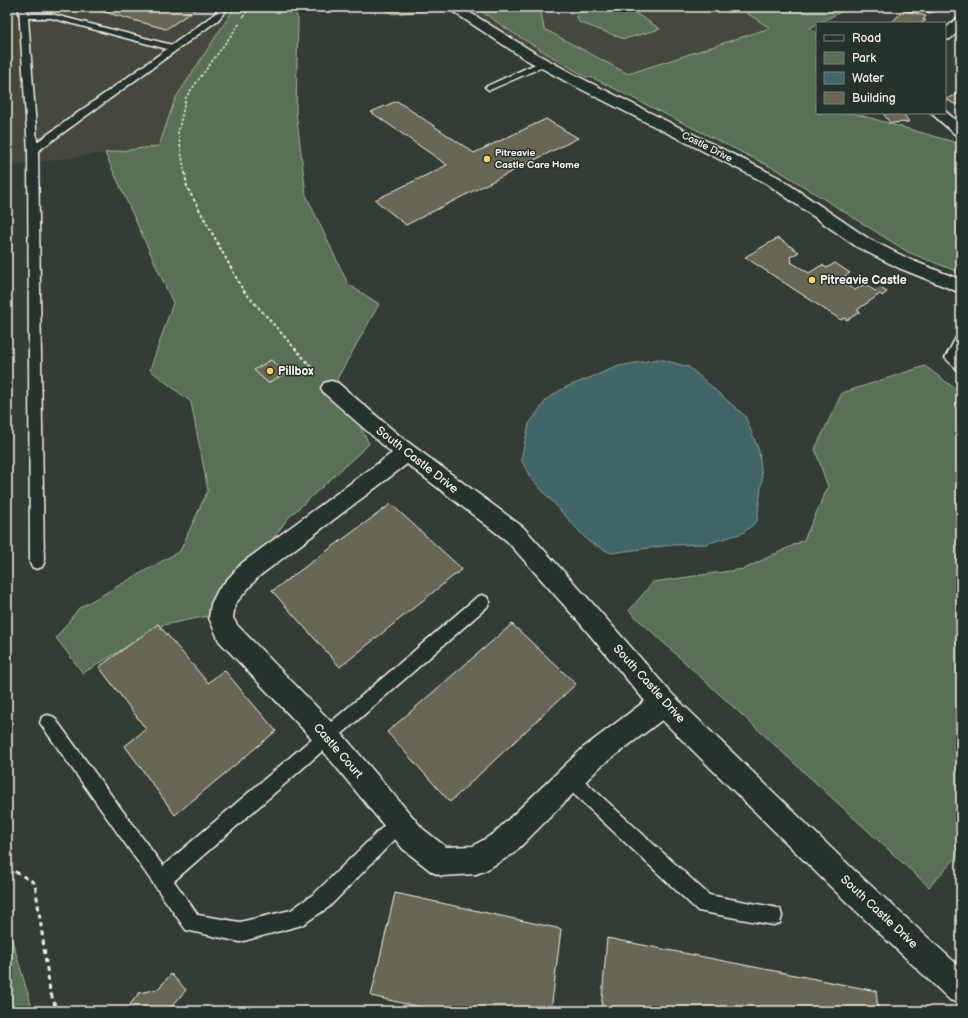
<svg xmlns="http://www.w3.org/2000/svg" width="968" height="1018" font-family="'Balsamiq Sans',sans-serif">
<style>
.built{fill:#44493e}
.green{fill:#587055;stroke:#a6b09e}
.water{fill:#426667;stroke:#899e9b}
.building{fill:#6b6654;stroke:#f4f1e8}
.lines{fill:none;stroke-linecap:round;stroke-linejoin:round}
.lane-casing{stroke:#f4f1e8;stroke-width:3}
.street-casing{stroke:#f4f1e8;stroke-width:3}
.secondary-casing{stroke:#f4f1e8;stroke-width:3}
.path-far2{stroke:#f4f1e8;stroke-width:1.5;stroke-dasharray:2.5 2;stroke-linecap:butt}
.path-far1{stroke:#f4f1e8;stroke-width:2;stroke-dasharray:3 2.5;stroke-linecap:butt}
.path{stroke:#f4f1e8;stroke-width:3;stroke-dasharray:5 4;stroke-linecap:butt}
.lane{fill:#26332d;fill-rule:evenodd}
.street{fill:#26332d;fill-rule:evenodd}
.secondary{fill:#26332d;fill-rule:evenodd}
.poi-dot{fill:#ffd166;stroke:#26332d;stroke-width:1.5}
.labels{text-anchor:middle;dominant-baseline:central;stroke-width:3;stroke-linejoin:round;paint-order:stroke}
.far-street-label{font-size:10px;fill:#f4f1e8;stroke:#26332d}
.far-poi-label{font-size:10px;font-weight:bold;fill:#f4f1e8;stroke:#26332d;text-anchor:start}
.poi-label{font-size:12px;font-weight:bold;fill:#f4f1e8;stroke:#26332d;text-anchor:start}
.street-label{font-size:12px;fill:#f4f1e8;stroke:#26332d}
</style>
<rect width="100%" height="100%" fill="#343d35"/>
<filter id="ink" filterUnits="userSpaceOnUse"><feTurbulence type="fractalNoise" baseFrequency=".025" numOctaves="2"/><feDisplacementMap in="SourceGraphic" scale="8" xChannelSelector="R" yChannelSelector="G"/><feConvolveMatrix kernelMatrix="1 2 1 2 8 2 1 2 1" color-interpolation-filters="sRGB"/></filter>
<g filter="url(#ink)">
<path class="built" d="M 7,7 L 235,7 L 175,99 L 159,146 L 7,166 Z
M 452,7 L 737,7 L 770,28 L 628,74 L 570,78 Z"/>
<path class="green" d="M 235,7 L 293,7 L 298,19 L 296,111 L 306,195 L 348,284 L 379,304 L 337,379 L 369,444 L 288,518 L 250,570 L 224,601 L 208,616 L 163,625 L 83,673 L 56,638 L 79,608 L 180,551 L 208,490 L 191,402 L 150,370 L 173,303 L 105,153 L 159,146 L 175,99 Z
M 379,7 L 439,7 L 443,9 L 393,14 Z
M 475,7 L 540,7 L 544,29 L 628,74 L 770,28 L 737,7 L 850,7 L 810,28 L 817,33 L 817,113 L 853,113 L 961,144 L 961,273 L 908,252 L 781,172 L 593,78 L 586,77 L 513,33 Z
M 573,7 L 626,7 L 660,29 L 624,39 L 579,22 Z
M 925,366 L 961,393 L 961,852 L 929,887 L 629,611 L 653,582 L 744,569 L 804,540 L 828,487 L 815,449 L 842,393 Z
M 7,923 L 33,1011 L 7,1011 Z"/>
<path class="water" d="M 659,359 L 689,367 L 745,416 L 759,451 L 762,479 L 757,521 L 743,533 L 706,544 L 671,545 L 611,553 L 589,542 L 530,477 L 521,459 L 529,424 L 547,399 L 564,388 L 619,366 Z"/>
<path class="building" d="M 86,7 L 199,7 L 166,29 Z
M 916,7 L 945,7 L 946,8 L 929,13 Z
M 904,10 L 926,16 L 923,20 L 926,20 L 923,23 L 892,22 Z
M 961,91 L 961,108 L 946,99 L 956,95 L 954,94 Z
M 397,101 L 474,153 L 546,119 L 578,138 L 406,225 L 375,200 L 447,165 L 371,112 Z
M 883,113 L 903,113 L 909,122 L 890,123 Z
M 778,238 L 799,252 L 790,257 L 792,260 L 791,262 L 809,273 L 822,265 L 827,268 L 835,263 L 850,273 L 841,278 L 845,282 L 843,283 L 855,290 L 865,284 L 875,291 L 880,288 L 887,292 L 882,296 L 880,294 L 857,310 L 860,312 L 847,320 L 844,318 L 841,320 L 745,257 Z
M 271,360 L 286,373 L 268,383 L 254,370 Z
M 391,504 L 462,569 L 340,667 L 272,591 Z
M 158,624 L 208,683 L 224,670 L 276,731 L 175,815 L 125,746 L 146,729 L 99,667 Z
M 512,624 L 576,684 L 450,802 L 387,732 Z
M 395,893 L 561,929 L 551,1011 L 437,1011 L 371,996 Z
M 607,938 L 876,991 L 878,1011 L 601,1011 Z
M 171,974 L 186,990 L 173,1005 L 173,1011 L 125,1011 L 139,993 L 158,989 Z"/>
<g class="lines">
<defs>
<path id="lane" d="M 19,7 L 27,7 L 28,14 L 51,14 L 172,45 L 212,16 L 221,7 L 229,7 L 218,20 L 38,151 L 44,563 L 42,567 L 37,569 L 32,567 L 30,563 L 28,150 ZM 28,18 L 51,18 L 167,49 L 37,142 Z
M 544,60 L 548,63 L 547,65 L 492,89 L 489,90 L 485,87 Z
M 961,335 L 961,351 L 958,357 L 961,359 L 961,370 L 957,369 L 945,358 L 957,336 Z
M 482,595 L 487,597 L 490,602 L 487,607 L 174,881 L 198,915 L 240,922 L 291,910 L 315,893 L 393,817 L 399,814 L 405,817 L 408,823 L 405,829 L 329,907 L 302,925 L 240,942 L 186,930 L 40,723 L 42,717 L 48,715 L 54,717 L 163,866 L 477,597 Z
M 569,769 L 575,772 L 709,895 L 773,907 L 780,909 L 782,916 L 780,923 L 773,925 L 698,911 L 563,784 L 560,778 L 563,772 Z"/>
<path id="street" d="M 961,18 L 961,29 L 950,39 L 945,40 L 945,29 L 956,19 Z
M 945,111 L 961,125 L 961,136 L 956,135 L 931,113 L 945,113 Z
M 331,381 L 338,383 L 401,437 L 523,527 L 595,606 L 672,694 L 855,871 L 961,968 L 961,1004 L 950,1000 L 835,891 L 662,720 L 601,766 L 513,854 L 486,870 L 476,874 L 442,876 L 432,872 L 403,849 L 319,746 L 219,641 L 209,618 L 211,604 L 218,590 L 242,563 L 392,453 L 324,393 L 321,388 L 324,383 ZM 407,464 L 507,541 L 579,622 L 645,701 L 583,748 L 493,834 L 473,846 L 446,847 L 423,829 L 337,728 L 237,625 L 233,618 L 235,604 L 258,577 Z"/>
<path id="secondary" d="M 446,7 L 461,7 L 535,53 L 575,75 L 778,177 L 869,239 L 911,260 L 961,280 L 961,293 L 899,268 L 857,247 L 766,183 L 565,81 L 525,59 Z"/>
</defs>
<use href="#lane" class="lane-casing"/>
<use href="#street" class="street-casing"/>
<use href="#secondary" class="secondary-casing"/>
<path class="path-far2" d="M 243,17 L 250,7
M 185,174 L 178,133 L 186,97 L 240,23"/>
<path class="path-far1" d="M 185,173 L 187,187 L 243,290 L 315,371"/>
<path class="path" d="M 7,867 L 35,883 L 50,991 L 57,1011"/>
<use href="#lane" class="lane"/>
<use href="#street" class="street"/>
<use href="#secondary" class="secondary"/>
</g>
</g>
<g class="poi-dot">
<circle cx="487" cy="159" r="4"/>
<circle cx="812" cy="280" r="4"/>
<circle cx="270" cy="371" r="4"/>
</g>
<g class="labels">
<g class="far-street-label">
<text transform="translate(707 147) rotate(27)">Castle Drive</text>
</g>
<g class="far-poi-label">
<text x="495" y="153">Pitreavie<tspan x="495" dy="12">Castle Care Home</tspan></text>
</g>
<g class="poi-label">
<text x="820" y="280">Pitreavie Castle</text>
<text x="278" y="371">Pillbox</text>
</g>
<g class="street-label">
<text transform="translate(417 460) rotate(38)">South Castle Drive</text>
<text transform="translate(649 684) rotate(48)">South Castle Drive</text>
<text transform="translate(338 751) rotate(49)">Castle Court</text>
<text transform="translate(879 912) rotate(43)">South Castle Drive</text>
</g>
</g>
<rect width="968" height="1018" fill="none" stroke="#26332d" stroke-width="24"/>
<rect x="12" y="12" width="944" height="994" fill="none" stroke="#f4f1e8" stroke-width="1.5" filter="url(#ink)"/>
<rect x="816" y="22" width="130" height="92" fill="#26332d" stroke="#787f78"/>
<rect x="824" y="35" width="20" height="6" fill="#26332d" stroke="#787f78"/>
<text x="852" y="42" font-size="12" fill="#f4f1e8">Road</text>
<rect x="824" y="52" width="20" height="12" fill="#587055" stroke="#787f78"/>
<text x="852" y="62" font-size="12" fill="#f4f1e8">Park</text>
<rect x="824" y="72" width="20" height="12" fill="#426667" stroke="#787f78"/>
<text x="852" y="82" font-size="12" fill="#f4f1e8">Water</text>
<rect x="824" y="92" width="20" height="12" fill="#6b6654" stroke="#787f78"/>
<text x="852" y="102" font-size="12" fill="#f4f1e8">Building</text>
</svg>
